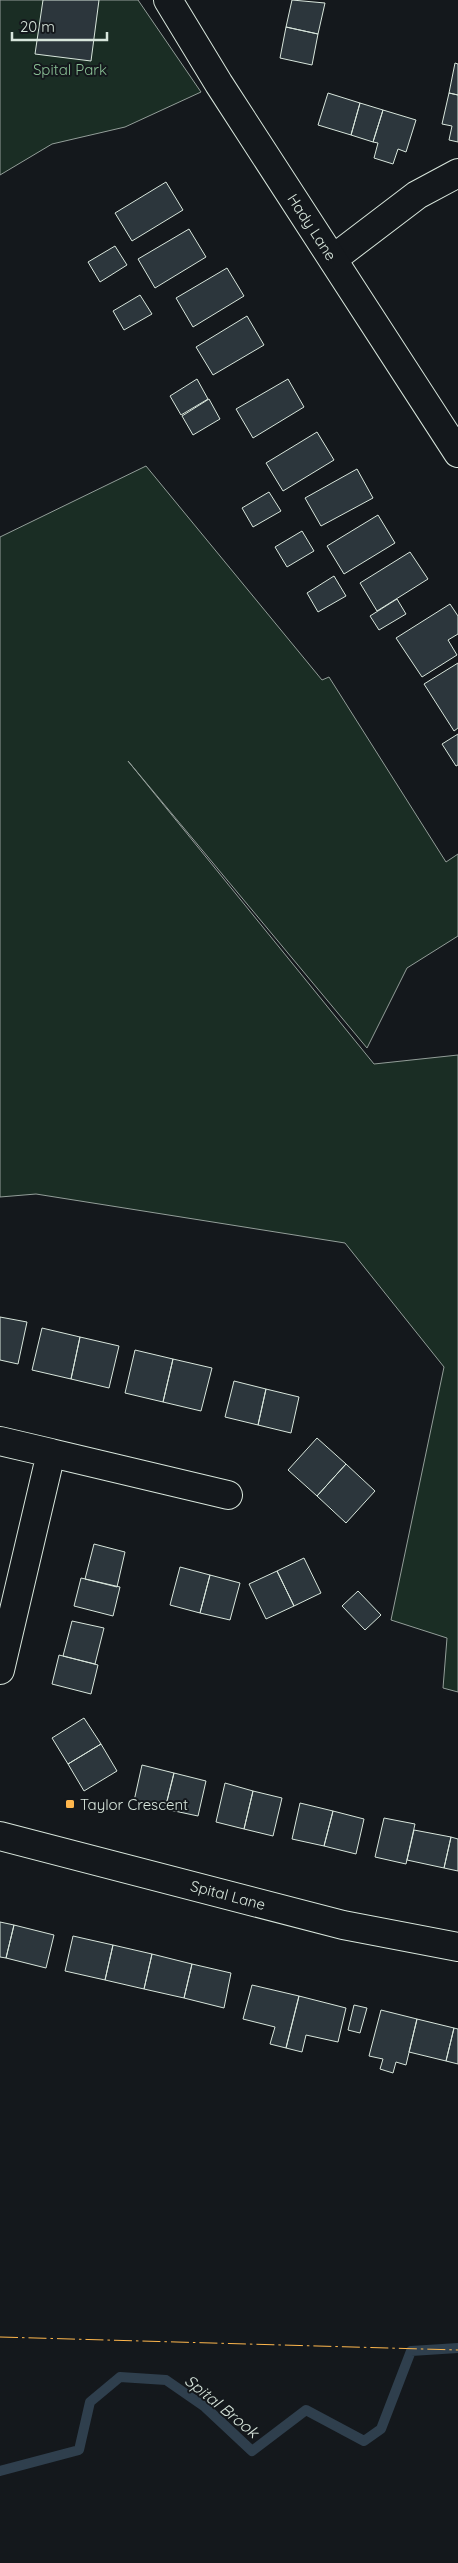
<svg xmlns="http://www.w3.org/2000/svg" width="458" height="2563" font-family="Quicksand,sans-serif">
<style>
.green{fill:#1a2d24;stroke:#939e99}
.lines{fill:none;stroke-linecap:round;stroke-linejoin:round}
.stream{stroke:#2f3f4d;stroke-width:10}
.building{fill:#2c363c;stroke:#d8e6dc}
.street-casing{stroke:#d8e6dc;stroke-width:30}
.secondary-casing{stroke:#d8e6dc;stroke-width:30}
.street{stroke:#14181c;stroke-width:28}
.secondary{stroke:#14181c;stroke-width:28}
.power{stroke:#ffb74d;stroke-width:1;stroke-dasharray:18 4 2.5 4;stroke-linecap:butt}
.poi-dot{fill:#ffb74d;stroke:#14181c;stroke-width:2}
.labels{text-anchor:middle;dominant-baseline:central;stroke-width:4;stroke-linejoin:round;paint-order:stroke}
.park-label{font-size:15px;fill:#8ac095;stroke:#14181c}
.street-label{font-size:15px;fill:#d8e6dc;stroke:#14181c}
.poi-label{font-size:15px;fill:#d8e6dc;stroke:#14181c;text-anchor:start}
.water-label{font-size:16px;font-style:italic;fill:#d8e6dc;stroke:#14181c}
</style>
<rect width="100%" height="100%" fill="#14181c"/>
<path class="green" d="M 0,0 L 138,0 L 201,92 L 125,127 L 52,144 L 0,175 Z
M 146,466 L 322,680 L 329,677 L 446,862 L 458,854 L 458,936 L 407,968 L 367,1048 L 128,761 L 374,1064 L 458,1055 L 458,1692 L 443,1688 L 447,1638 L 391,1620 L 444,1367 L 345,1243 L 36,1194 L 0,1197 L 0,537 Z"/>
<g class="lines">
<path class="stream" d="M 0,2471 L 79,2450 L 90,2402 L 120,2377 L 166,2380 L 205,2407 L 252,2451 L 306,2410 L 364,2441 L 381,2429 L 411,2351 L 458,2348"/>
</g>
<path class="building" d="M 43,0 L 99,0 L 91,61 L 35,54 Z
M 292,0 L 325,3 L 318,34 L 286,27 Z
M 286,27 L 318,34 L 312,65 L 280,58 Z
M 455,63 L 458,64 L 458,95 L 449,93 Z
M 328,93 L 360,103 L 351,135 L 318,125 Z
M 449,93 L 458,95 L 458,142 L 449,140 L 452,126 L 442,124 Z
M 360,103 L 383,110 L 373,142 L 351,135 Z
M 383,110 L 416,120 L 406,152 L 398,149 L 393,164 L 374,158 L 378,143 L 373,142 Z
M 166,182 L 183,210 L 132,241 L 115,213 Z
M 189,229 L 206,257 L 155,288 L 138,259 Z
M 115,246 L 127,265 L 100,282 L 88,262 Z
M 227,268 L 244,296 L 193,327 L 176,298 Z
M 140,295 L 152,314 L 124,330 L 113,311 Z
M 247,316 L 264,345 L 213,375 L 196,347 Z
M 197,379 L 208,399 L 181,415 L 170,396 Z
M 288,379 L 304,407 L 253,438 L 236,409 Z
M 209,399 L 220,419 L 193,435 L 182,416 Z
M 317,432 L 334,460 L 283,491 L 266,463 Z
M 357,469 L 373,498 L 321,526 L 305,498 Z
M 269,492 L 281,511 L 253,527 L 242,508 Z
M 378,515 L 395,543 L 344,574 L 327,546 Z
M 302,531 L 314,551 L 287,567 L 275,547 Z
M 410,552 L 428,579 L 377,611 L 360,583 Z
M 334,576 L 346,596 L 318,612 L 307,593 Z
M 397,599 L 406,614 L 379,630 L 370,616 Z
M 450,604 L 458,616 L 458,634 L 448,640 L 457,655 L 422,677 L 396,638 Z
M 458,663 L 458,728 L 454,731 L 424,684 Z
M 458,734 L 458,765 L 456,766 L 442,744 Z
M 0,1317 L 27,1322 L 18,1364 L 0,1360 Z
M 42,1328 L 80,1337 L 71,1379 L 32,1370 Z
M 80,1337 L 119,1346 L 109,1388 L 71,1379 Z
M 135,1350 L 173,1359 L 163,1402 L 125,1393 Z
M 173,1359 L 212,1368 L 201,1411 L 163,1402 Z
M 234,1381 L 266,1389 L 258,1425 L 225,1417 Z
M 266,1389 L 299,1397 L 291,1433 L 258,1425 Z
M 317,1438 L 346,1464 L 317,1496 L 288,1470 Z
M 346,1464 L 375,1491 L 346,1523 L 317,1496 Z
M 94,1544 L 125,1552 L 117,1587 L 85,1579 Z
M 304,1558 L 321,1593 L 294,1606 L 277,1571 Z
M 180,1567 L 210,1575 L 200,1613 L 170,1605 Z
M 277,1571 L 294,1606 L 266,1619 L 249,1584 Z
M 210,1575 L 240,1583 L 230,1620 L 200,1613 Z
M 81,1578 L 120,1587 L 113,1616 L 74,1606 Z
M 358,1591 L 381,1615 L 365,1630 L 342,1606 Z
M 72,1621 L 104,1628 L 95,1664 L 63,1656 Z
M 59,1655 L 98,1665 L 91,1694 L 52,1684 Z
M 84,1718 L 101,1744 L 68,1764 L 52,1738 Z
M 101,1744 L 117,1771 L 84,1791 L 68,1764 Z
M 142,1765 L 174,1773 L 165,1809 L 134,1801 Z
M 174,1773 L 206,1781 L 198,1816 L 165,1809 Z
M 225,1783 L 253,1791 L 244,1829 L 216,1822 Z
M 253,1791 L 282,1798 L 273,1836 L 244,1829 Z
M 300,1803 L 333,1811 L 324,1846 L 292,1839 Z
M 333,1811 L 364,1819 L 356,1854 L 324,1846 Z
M 384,1818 L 415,1824 L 406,1864 L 375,1857 Z
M 414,1830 L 451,1837 L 444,1868 L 407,1860 Z
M 451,1837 L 458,1839 L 458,1871 L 444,1868 Z
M 0,1922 L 14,1925 L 6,1958 L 0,1957 Z
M 14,1925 L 54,1935 L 46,1968 L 6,1958 Z
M 73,1936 L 113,1945 L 105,1980 L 65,1971 Z
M 113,1945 L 152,1954 L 144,1989 L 105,1980 Z
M 152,1954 L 192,1964 L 184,1998 L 144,1989 Z
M 192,1964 L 231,1973 L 224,2008 L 184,1998 Z
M 252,1985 L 299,1996 L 286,2048 L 270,2044 L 275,2027 L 243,2019 Z
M 299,1996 L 346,2008 L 338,2042 L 306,2035 L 302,2052 L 286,2048 Z
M 354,2005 L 367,2008 L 360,2033 L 348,2030 Z
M 381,2010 L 417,2019 L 406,2065 L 396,2062 L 393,2073 L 380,2069 L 383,2059 L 369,2056 Z
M 417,2019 L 454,2028 L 446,2061 L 409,2052 Z
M 454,2028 L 458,2029 L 458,2064 L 446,2061 Z"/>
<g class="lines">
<defs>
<path id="street" d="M 333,259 L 417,195 L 458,173
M 0,1441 L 51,1453 L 0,1670
M 51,1453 L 228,1495"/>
<path id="secondary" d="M 168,0 L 219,84 L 458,453
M 0,1836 L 343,1925 L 458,1947"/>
</defs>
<use href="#street" class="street-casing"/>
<use href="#secondary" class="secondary-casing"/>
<use href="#street" class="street"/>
<use href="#secondary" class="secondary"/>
<path class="power" d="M 0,2337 L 458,2350"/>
</g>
<rect class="poi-dot" x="65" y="1799" width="10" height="10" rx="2.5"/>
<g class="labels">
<g class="park-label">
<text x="70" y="69">Spital Park</text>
</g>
<g class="street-label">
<text transform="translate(312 227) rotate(57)">Hady Lane</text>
<text transform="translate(228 1895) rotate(15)">Spital Lane</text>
</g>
<g class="poi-label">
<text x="80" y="1804">Taylor Crescent</text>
</g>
<g class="water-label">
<text transform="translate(222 2406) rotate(39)">Spital Brook</text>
</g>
</g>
<path d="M12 32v8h95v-8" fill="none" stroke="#d8e6dc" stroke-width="2.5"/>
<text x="20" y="32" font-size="15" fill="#d8e6dc" stroke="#14181c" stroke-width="4" paint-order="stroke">20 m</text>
</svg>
